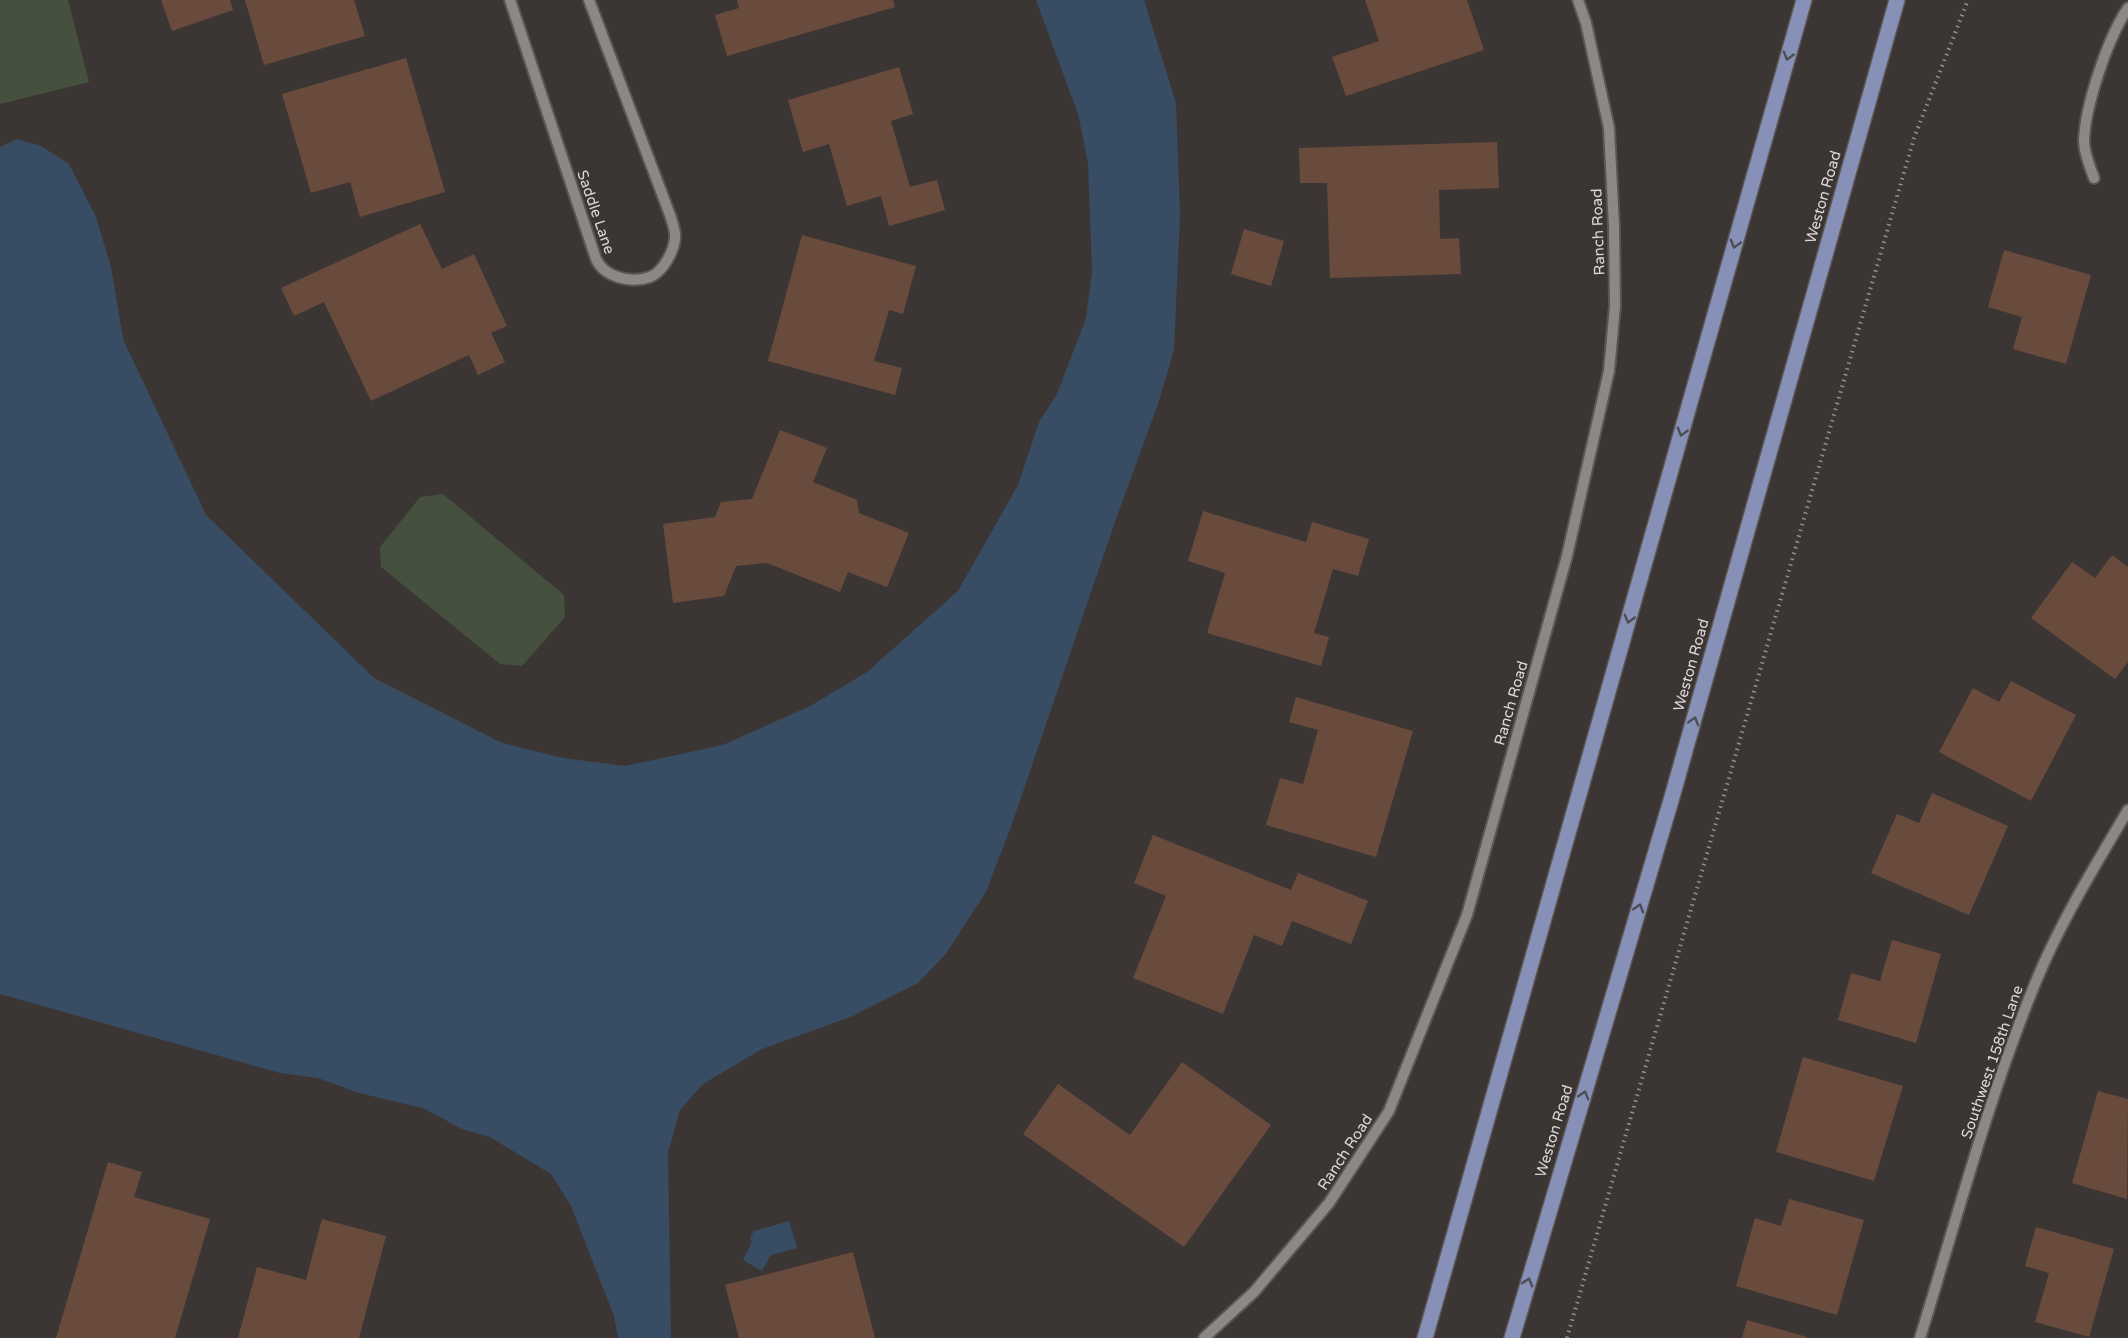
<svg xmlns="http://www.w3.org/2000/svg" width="2128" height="1338" font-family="'Varela Round',sans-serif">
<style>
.green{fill:#45513e}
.water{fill:#384d64}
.building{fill:#694b3d}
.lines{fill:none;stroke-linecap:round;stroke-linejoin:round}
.minor-casing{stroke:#5a5553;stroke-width:14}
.major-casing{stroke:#5a5553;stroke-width:18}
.path{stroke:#938f8d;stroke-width:4;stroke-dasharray:1.5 4.5;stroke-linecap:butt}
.minor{stroke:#8e8885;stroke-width:10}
.major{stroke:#8790b7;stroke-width:15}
.oneway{stroke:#4e4c54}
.labels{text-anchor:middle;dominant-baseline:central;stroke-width:4.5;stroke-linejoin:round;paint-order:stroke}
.street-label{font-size:15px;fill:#dcd8d7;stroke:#3b3633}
</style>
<rect width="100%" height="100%" fill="#3b3633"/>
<path class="green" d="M 0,0 L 68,0 L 89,82 L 0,104 Z
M 443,494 L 564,595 L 565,617 L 522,666 L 500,664 L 381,567 L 380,547 L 420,497 Z"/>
<path class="water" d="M 1036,0 L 1144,0 L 1176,103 L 1180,215 L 1174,350 L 1157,407 L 1117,516 L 1012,824 L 986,892 L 945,955 L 918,983 L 853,1016 L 762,1049 L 703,1084 L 680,1110 L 668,1152 L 671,1338 L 618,1338 L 614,1316 L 571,1206 L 551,1174 L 490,1137 L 462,1129 L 423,1108 L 359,1093 L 318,1078 L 280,1073 L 0,994 L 0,147 L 17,139 L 41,146 L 69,164 L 96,217 L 111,267 L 123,339 L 206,515 L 374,678 L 502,743 L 563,758 L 625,766 L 723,745 L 812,705 L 867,672 L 958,591 L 1018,485 L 1039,422 L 1057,394 L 1086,318 L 1092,272 L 1088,163 L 1078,114 Z
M 789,1221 L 797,1248 L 771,1255 L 762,1271 L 743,1260 L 752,1242 L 750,1238 L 754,1231 Z"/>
<path class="building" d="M 161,0 L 230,0 L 233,10 L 172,31 Z
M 245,0 L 354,0 L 365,36 L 264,65 Z
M 737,0 L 893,0 L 895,7 L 727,56 L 715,15 L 739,8 Z
M 1365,0 L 1467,0 L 1484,50 L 1346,96 L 1332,57 L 1379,41 Z
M 406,58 L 445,192 L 360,217 L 350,182 L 311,193 L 282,94 Z
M 899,67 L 913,114 L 891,121 L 910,187 L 937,180 L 945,210 L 889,226 L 881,196 L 847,206 L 829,144 L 803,152 L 788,100 Z
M 1497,142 L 1499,188 L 1439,190 L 1440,239 L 1459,238 L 1461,274 L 1330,278 L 1327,183 L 1300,183 L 1299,148 Z
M 420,224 L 442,269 L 474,254 L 507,326 L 491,333 L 505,362 L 478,375 L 469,355 L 371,401 L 324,302 L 294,316 L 281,288 Z
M 1244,229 L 1284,241 L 1271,286 L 1231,274 Z
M 802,235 L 916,266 L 903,314 L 889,310 L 874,361 L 902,368 L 895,395 L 768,361 Z
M 2004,250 L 2091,275 L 2066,364 L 2013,349 L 2022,317 L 1988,307 Z
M 780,430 L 827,448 L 813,482 L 857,500 L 859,513 L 909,533 L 887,587 L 848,572 L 840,592 L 767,563 L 736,566 L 724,596 L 673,603 L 663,524 L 715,517 L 721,502 L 752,499 Z
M 1203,511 L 1306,542 L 1312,522 L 1369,539 L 1358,576 L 1333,569 L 1314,633 L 1329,637 L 1321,666 L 1207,633 L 1225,573 L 1188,561 Z
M 2112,555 L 2128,567 L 2128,662 L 2115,679 L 2031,618 L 2072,562 L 2095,578 Z
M 2011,681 L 2076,715 L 2031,801 L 1939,752 L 1973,688 L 1999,702 Z
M 1296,697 L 1413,731 L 1376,857 L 1266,825 L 1280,778 L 1303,784 L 1318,730 L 1289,722 Z
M 1932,793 L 2008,826 L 1969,915 L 1871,873 L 1897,814 L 1919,823 Z
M 1153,835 L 1291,890 L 1298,873 L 1368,901 L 1351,944 L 1292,921 L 1282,946 L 1254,935 L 1223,1014 L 1133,978 L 1166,896 L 1134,883 Z
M 1892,940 L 1941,954 L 1916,1043 L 1838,1020 L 1851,973 L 1880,981 Z
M 1803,1057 L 1903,1086 L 1874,1181 L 1776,1152 Z
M 1182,1062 L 1271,1125 L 1184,1247 L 1023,1134 L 1058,1084 L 1130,1135 Z
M 2098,1091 L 2128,1099 L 2127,1199 L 2072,1183 Z
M 108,1162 L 142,1172 L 134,1197 L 210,1219 L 175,1338 L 56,1338 Z
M 1789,1199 L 1864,1220 L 1837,1315 L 1736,1286 L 1755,1218 L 1781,1226 Z
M 322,1219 L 386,1236 L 359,1338 L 238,1338 L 257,1267 L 306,1280 Z
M 2036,1227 L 2114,1249 L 2089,1337 L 2035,1322 L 2049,1273 L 2025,1266 Z
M 853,1252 L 875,1338 L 739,1338 L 725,1285 Z
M 1747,1320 L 1807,1337 L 1807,1338 L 1742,1338 Z"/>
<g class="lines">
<defs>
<path id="minor" d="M 510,0 L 596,259 C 604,277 631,284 650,277 C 663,272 674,251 675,238 C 676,231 672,222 670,215 L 589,0
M 2094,178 C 2090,166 2084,154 2084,141 C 2085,106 2108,37 2128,8
M 1204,1338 L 1254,1292 L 1329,1203 L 1389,1111 L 1467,915 L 1567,556 L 1609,371 L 1615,306 L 1614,226 L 1609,128 L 1586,23 L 1578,0
M 1920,1338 C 1957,1218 1989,1095 2037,979 C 2061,921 2096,864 2128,810"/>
<path id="major" d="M 1425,1338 L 1804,0
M 1512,1338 L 1672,797 L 1897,0"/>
</defs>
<use href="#minor" class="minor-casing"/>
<use href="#major" class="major-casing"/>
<path class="path" d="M 1567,1338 L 1914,138 L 1968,0"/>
<use href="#minor" class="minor"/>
<use href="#major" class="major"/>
</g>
<defs><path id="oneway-chevron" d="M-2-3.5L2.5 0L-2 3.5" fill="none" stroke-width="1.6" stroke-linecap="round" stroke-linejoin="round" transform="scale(1.5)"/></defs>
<g class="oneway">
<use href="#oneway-chevron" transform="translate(1788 56) rotate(106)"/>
<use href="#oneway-chevron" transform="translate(1735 244) rotate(106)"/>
<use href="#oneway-chevron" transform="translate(1682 432) rotate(106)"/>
<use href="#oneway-chevron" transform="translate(1629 619) rotate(106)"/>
<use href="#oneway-chevron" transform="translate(1694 721) rotate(-74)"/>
<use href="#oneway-chevron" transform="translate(1639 908) rotate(-73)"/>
<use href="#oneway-chevron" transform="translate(1584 1095) rotate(-73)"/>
<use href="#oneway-chevron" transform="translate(1528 1282) rotate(-73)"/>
</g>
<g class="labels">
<g class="street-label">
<text transform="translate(1823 197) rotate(-74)">Weston Road</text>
<text transform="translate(596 212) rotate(71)">Saddle Lane</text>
<text transform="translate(1598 232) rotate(-92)">Ranch Road</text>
<text transform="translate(1691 665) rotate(-74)">Weston Road</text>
<text transform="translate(1511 703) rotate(-74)">Ranch Road</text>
<text transform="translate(1992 1062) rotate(-71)">Southwest 158th Lane</text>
<text transform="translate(1554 1131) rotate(-73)">Weston Road</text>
<text transform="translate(1345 1152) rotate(-57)">Ranch Road</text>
</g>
</g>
</svg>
